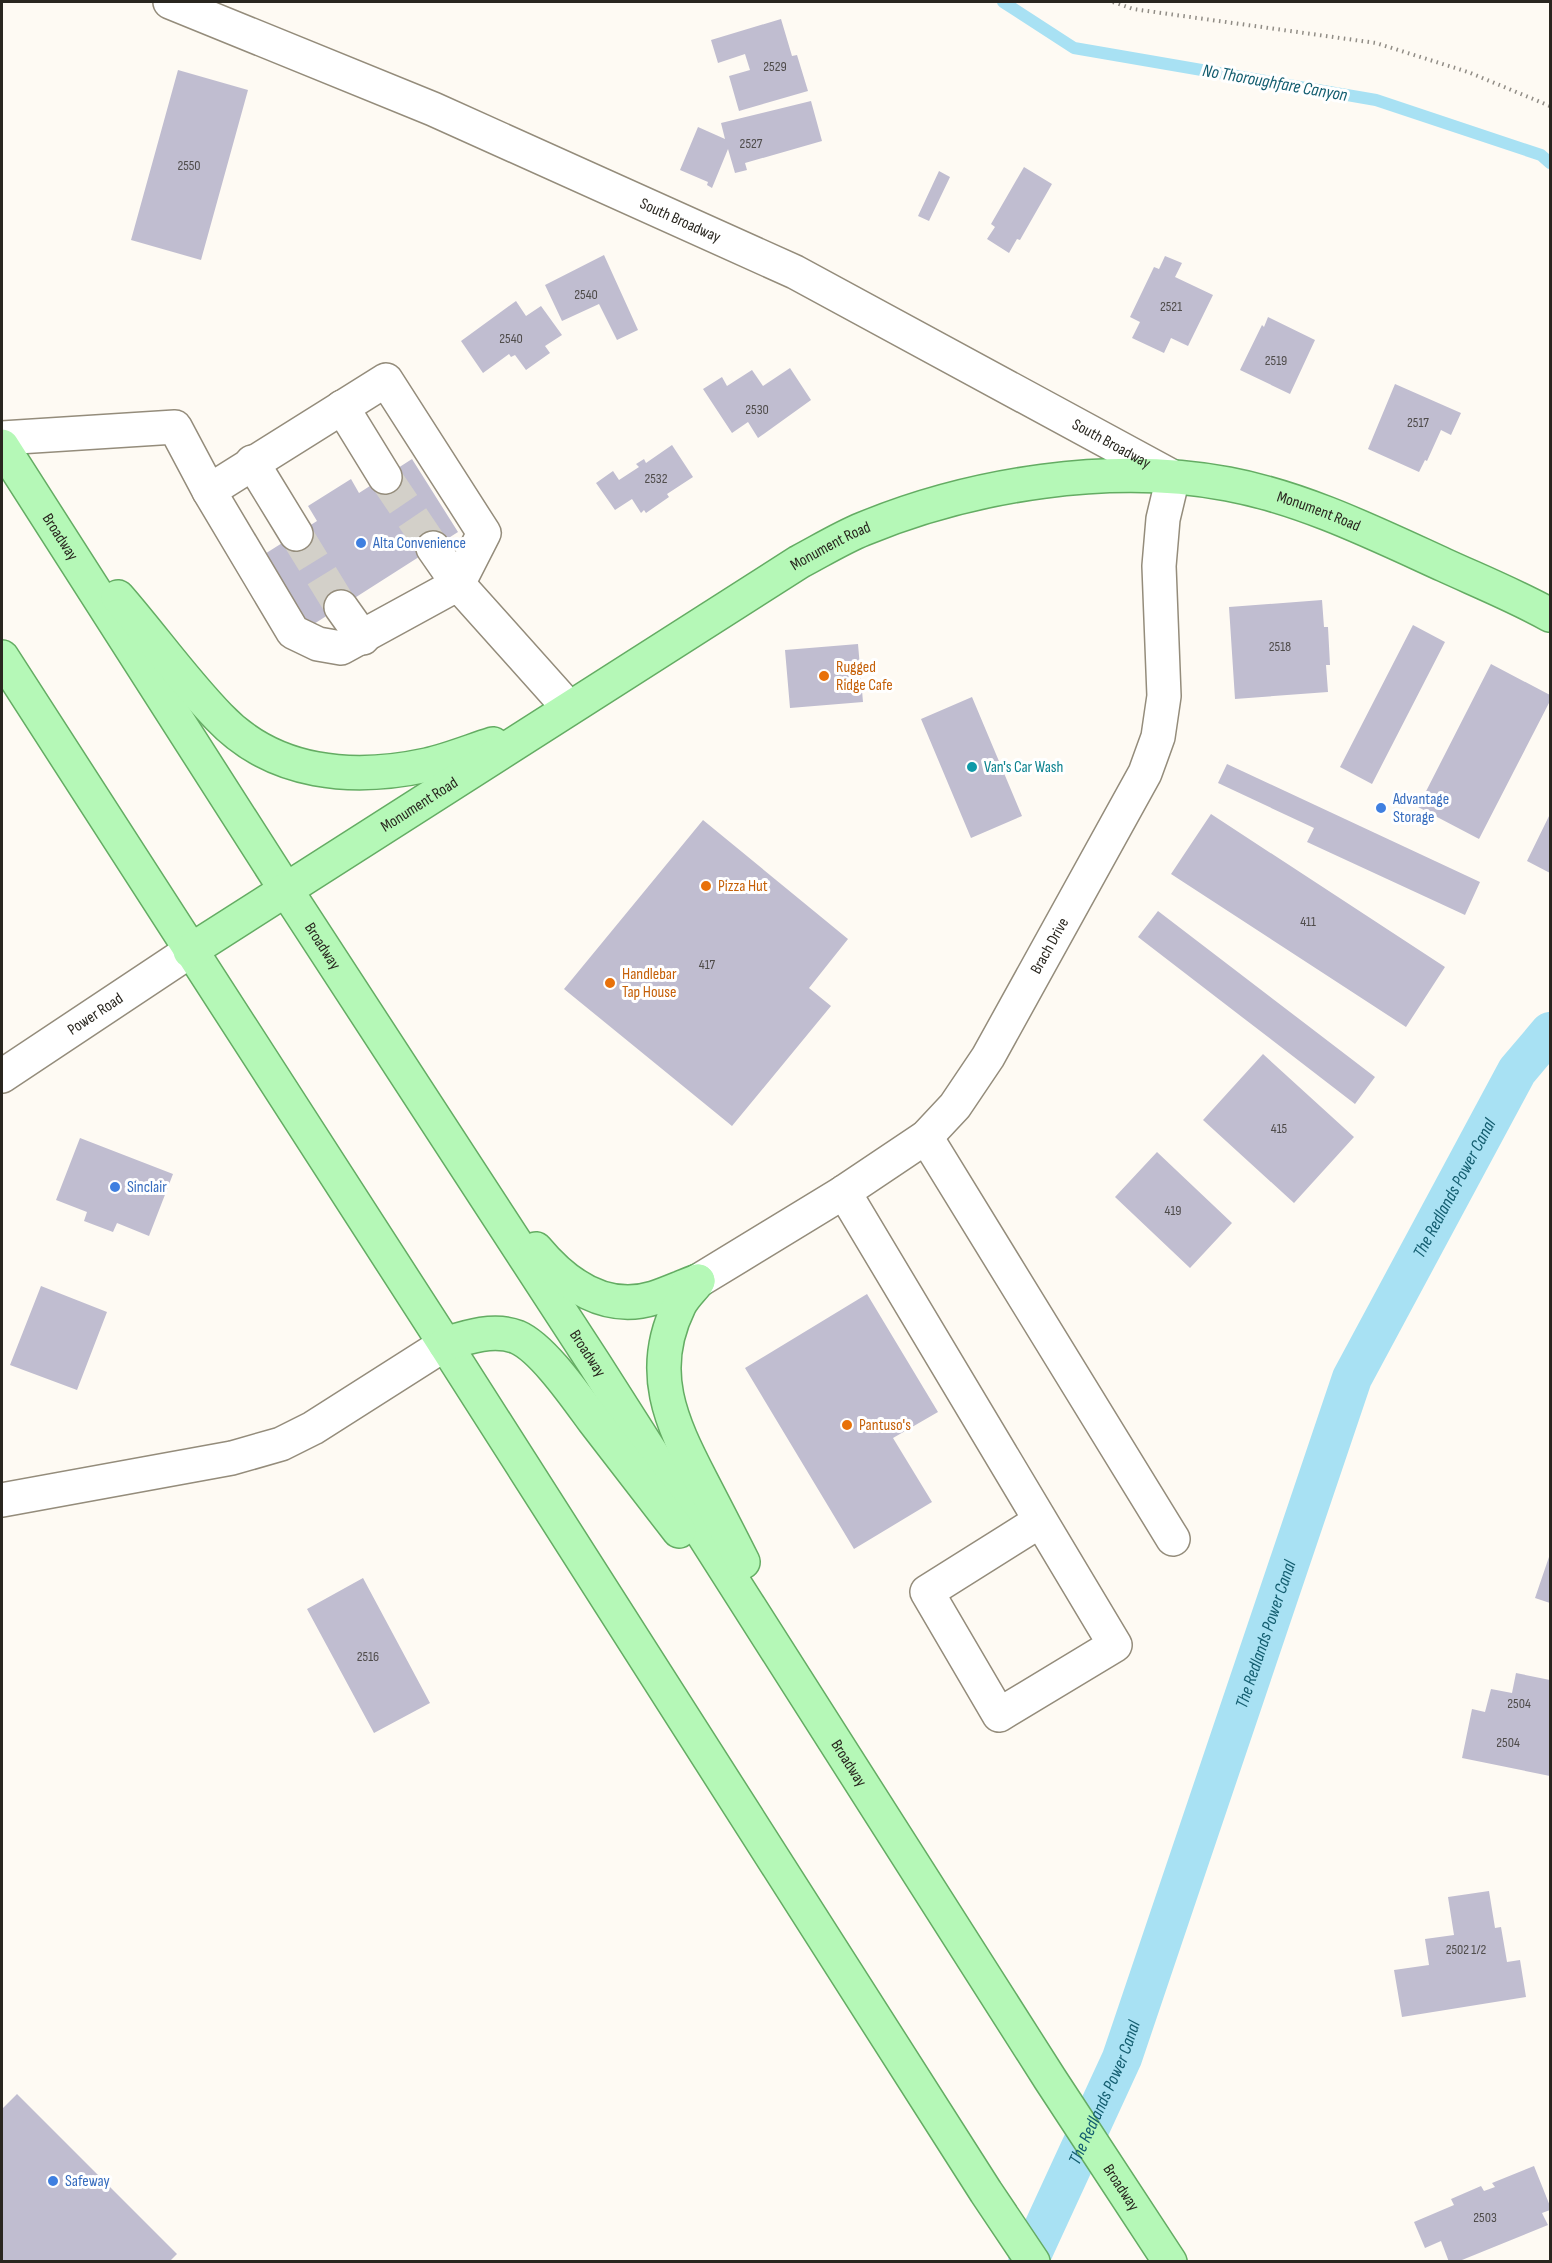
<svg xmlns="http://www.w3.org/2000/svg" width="1552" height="2263" font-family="'Sofia Sans Condensed',sans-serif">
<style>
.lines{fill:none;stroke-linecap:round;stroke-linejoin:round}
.stream{stroke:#a8e1f3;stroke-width:12}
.canal{stroke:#a8e1f3;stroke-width:40}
.building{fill:#c0bdd0}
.minor-tunnel{stroke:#d3d0c9;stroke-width:33;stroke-dasharray:33 16;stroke-linecap:butt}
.minor-casing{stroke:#948c7b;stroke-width:36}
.major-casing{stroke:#64ac63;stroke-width:36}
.path{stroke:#918d86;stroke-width:4;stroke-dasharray:1.5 4.5;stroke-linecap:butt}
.minor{stroke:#fff;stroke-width:33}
.major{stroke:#b5f8b7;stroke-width:33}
.shop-dot{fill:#3f7fe0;stroke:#fff;stroke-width:2}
.food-dot{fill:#e8710a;stroke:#fff;stroke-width:2}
.culture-dot{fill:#0f9aa8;stroke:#fff;stroke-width:2}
.labels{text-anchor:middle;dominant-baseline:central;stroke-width:6;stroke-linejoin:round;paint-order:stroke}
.number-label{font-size:14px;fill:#4f4c4b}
.street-label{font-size:16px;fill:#29261f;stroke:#fff}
.shop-label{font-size:16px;fill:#366cbe;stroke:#fff;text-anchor:start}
.food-label{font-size:16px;fill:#c56008;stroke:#fff;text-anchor:start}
.culture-label{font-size:16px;fill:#0d838f;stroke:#fff;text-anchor:start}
.water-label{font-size:18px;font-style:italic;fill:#145e70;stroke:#fff}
</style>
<rect width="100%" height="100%" fill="#fefaf3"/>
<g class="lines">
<path class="stream" d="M 1003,2 L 1074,48 L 1376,100 L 1541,155 L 1550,163"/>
<path class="canal" id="s1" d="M 1028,2262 L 1122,2058 L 1352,1378 L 1517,1071 L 1550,1032"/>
</g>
<path class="building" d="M 781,19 L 792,56 L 797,55 L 808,91 L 739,111 L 729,76 L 750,70 L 745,54 L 718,63 L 711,40 Z
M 178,70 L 248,90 L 201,260 L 131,240 Z
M 811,101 L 822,141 L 745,163 L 747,170 L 735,173 L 728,149 L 712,188 L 707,185 L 708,182 L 680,170 L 698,127 L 725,139 L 721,123 Z
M 1024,167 L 1052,184 L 1020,240 L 1017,239 L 1009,253 L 987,239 L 995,227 L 991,224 Z
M 939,171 L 950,177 L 929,221 L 918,216 Z
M 604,255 L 638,330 L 617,340 L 599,304 L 562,321 L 545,285 Z
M 1165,256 L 1182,263 L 1175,277 L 1213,295 L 1188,346 L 1171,338 L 1164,353 L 1132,338 L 1140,322 L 1130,317 L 1154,267 L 1159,269 Z
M 516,301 L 526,316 L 541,306 L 562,335 L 545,346 L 550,353 L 526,370 L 515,355 L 511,357 L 509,354 L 483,373 L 461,341 Z
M 1268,317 L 1315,340 L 1290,394 L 1240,370 L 1262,325 L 1264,327 Z
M 790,368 L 811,400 L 758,438 L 748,422 L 732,433 L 703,389 L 722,377 L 727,386 L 752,370 L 763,386 Z
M 1395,384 L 1461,413 L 1451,435 L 1441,430 L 1427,461 L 1425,460 L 1419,472 L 1368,449 Z
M 672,445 L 693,477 L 667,494 L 669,497 L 646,513 L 644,510 L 641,513 L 632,499 L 615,510 L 596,483 L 613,471 L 619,480 L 639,467 L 636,464 L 644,459 L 646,463 Z
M 412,459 L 458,532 L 306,629 L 260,557 L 317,521 L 308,506 L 351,479 L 359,493 Z
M 1322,600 L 1324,627 L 1328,627 L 1330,665 L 1326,665 L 1328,692 L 1235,699 L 1229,607 Z
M 1413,625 L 1445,642 L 1372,784 L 1340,767 Z
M 858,644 L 863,702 L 790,708 L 785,650 Z
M 1491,664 L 1550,695 L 1550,701 L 1479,839 L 1418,807 Z
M 972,697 L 1022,816 L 971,838 L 921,719 Z
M 1227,764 L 1480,882 L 1465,915 L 1307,842 L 1314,828 L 1218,783 Z
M 1211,814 L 1445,967 L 1406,1027 L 1171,874 Z
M 1550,814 L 1550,873 L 1527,861 Z
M 703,820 L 848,939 L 809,988 L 831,1006 L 732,1126 L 564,989 Z
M 1158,911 L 1375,1077 L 1355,1104 L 1138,937 Z
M 1263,1054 L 1354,1137 L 1294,1203 L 1203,1120 Z
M 80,1138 L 173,1174 L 149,1236 L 117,1223 L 113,1232 L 84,1221 L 87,1212 L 56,1200 Z
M 1157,1152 L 1232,1223 L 1190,1268 L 1115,1197 Z
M 41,1286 L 107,1312 L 77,1390 L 10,1365 Z
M 867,1294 L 938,1412 L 893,1438 L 932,1502 L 854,1549 L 745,1368 Z
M 1550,1554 L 1550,1603 L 1535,1598 Z
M 363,1578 L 430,1703 L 374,1733 L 307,1609 Z
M 1516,1673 L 1550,1680 L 1550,1776 L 1462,1758 L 1472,1709 L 1485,1712 L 1491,1689 L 1512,1693 Z
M 1489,1891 L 1495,1928 L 1501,1927 L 1507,1962 L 1520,1960 L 1526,1997 L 1402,2017 L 1394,1970 L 1429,1965 L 1425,1939 L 1454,1935 L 1448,1897 Z
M 17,2094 L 177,2254 L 169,2262 L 2,2262 L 2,2109 Z
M 1534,2166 L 1550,2206 L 1550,2210 L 1542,2213 L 1548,2225 L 1457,2262 L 1449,2262 L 1441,2241 L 1425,2248 L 1414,2222 L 1454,2205 L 1451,2199 L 1481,2186 L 1484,2191 L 1495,2187 L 1492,2183 Z"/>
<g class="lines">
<path class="minor-tunnel" d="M 385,477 L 433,548
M 296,534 L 341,607"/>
<defs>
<g id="minor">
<path id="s2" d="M 170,2 L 433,109 L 795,272 L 1173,477 L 1163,519 L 1159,566 L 1164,696 L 1158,737 L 1145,773 L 988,1057 L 955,1106 L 926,1137 L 844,1192 L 698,1281"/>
<path d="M 342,407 L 385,477"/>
<path d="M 2,438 L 175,427 L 209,491 L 293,632 L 318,644 L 341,648 L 458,584 L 569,708"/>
<path d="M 252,462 L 296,534"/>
<path d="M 209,491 L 386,380 L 484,533 L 458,584 L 433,548"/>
<path d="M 341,607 L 363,638"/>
<path id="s3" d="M 2,1076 L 190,951"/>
<path d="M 926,1137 L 1173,1539"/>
<path d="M 844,1192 L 1115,1645 L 999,1715 L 927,1592 L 1040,1521"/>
<path d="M 2,1500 L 232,1458 L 281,1444 L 313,1428 L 445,1344"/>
</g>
<g id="major">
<path id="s4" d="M 2,446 L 286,890 L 594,1363 L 1050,2079 L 1170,2262"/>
<path d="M 118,597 C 152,636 183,680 219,717 C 274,775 353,781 427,765 C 449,760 471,751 493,744"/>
<path d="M 2,657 L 445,1344 L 986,2192 L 1033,2262"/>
<path id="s5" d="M 190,951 L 799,562 C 820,551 841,538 863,529 C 972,484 1111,462 1228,484 C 1303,498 1374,533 1444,565 C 1479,581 1516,596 1550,615"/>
<path d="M 536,1249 C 566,1285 606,1313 654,1298 C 669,1293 684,1286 698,1281"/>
<path d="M 698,1281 C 692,1289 683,1297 679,1306 C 647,1371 671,1422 701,1480 C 715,1507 729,1534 743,1562"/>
<path d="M 445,1344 C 467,1337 494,1328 517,1337 C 543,1348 577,1398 594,1421 C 623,1458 651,1495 679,1531"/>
</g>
</defs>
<use href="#minor" class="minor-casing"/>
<use href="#major" class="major-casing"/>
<path class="path" d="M 1113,2 L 1133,9 L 1376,43 L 1468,72 L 1550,106"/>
<use href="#minor" class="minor"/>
<use href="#major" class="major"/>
</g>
<g class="shop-dot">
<circle cx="361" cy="543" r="6"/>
<circle cx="1381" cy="808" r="6"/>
<circle cx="115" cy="1187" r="6"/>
<circle cx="53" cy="2181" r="6"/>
</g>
<g class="food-dot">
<circle cx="824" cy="676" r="6"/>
<circle cx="706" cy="886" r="6"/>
<circle cx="610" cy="983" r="6"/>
<circle cx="847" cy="1425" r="6"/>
</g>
<circle class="culture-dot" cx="972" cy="767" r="6"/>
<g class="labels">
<g class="number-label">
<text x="775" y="66">2529</text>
<text x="751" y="143">2527</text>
<text x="189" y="165">2550</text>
<text x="586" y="294">2540</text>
<text x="1171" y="306">2521</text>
<text x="511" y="338">2540</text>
<text x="1276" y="360">2519</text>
<text x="757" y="409">2530</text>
<text x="1418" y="422">2517</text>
<text x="656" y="478">2532</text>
<text x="1280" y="646">2518</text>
<text x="1308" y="921">411</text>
<text x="707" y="964">417</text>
<text x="1279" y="1128">415</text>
<text x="1173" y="1210">419</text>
<text x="368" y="1656">2516</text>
<text x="1519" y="1703">2504</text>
<text x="1508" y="1742">2504</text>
<text x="1466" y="1949">2502 1/2</text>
<text x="1485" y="2217">2503</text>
</g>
<g class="street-label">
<text stroke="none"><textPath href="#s2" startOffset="555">South Broadway</textPath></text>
<text stroke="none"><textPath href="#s2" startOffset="1041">South Broadway</textPath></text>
<text stroke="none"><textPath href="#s5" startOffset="1262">Monument Road</textPath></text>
<text stroke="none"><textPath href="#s4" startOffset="108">Broadway</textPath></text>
<text stroke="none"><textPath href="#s5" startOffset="758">Monument Road</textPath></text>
<text stroke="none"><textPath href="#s5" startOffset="272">Monument Road</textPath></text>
<text stroke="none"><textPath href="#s4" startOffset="594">Broadway</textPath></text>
<text transform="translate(1050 946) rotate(-61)">Brach Drive</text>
<text stroke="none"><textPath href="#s3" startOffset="112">Power Road</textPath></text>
<text stroke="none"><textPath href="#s4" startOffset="1080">Broadway</textPath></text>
<text stroke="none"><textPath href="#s4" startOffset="1566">Broadway</textPath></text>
<text stroke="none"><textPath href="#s4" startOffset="2070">Broadway</textPath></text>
</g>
<g class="shop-label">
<text x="373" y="543">Alta Convenience</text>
<text x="1393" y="799">Advantage<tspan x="1393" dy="18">Storage</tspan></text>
<text x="127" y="1187">Sinclair</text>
<text x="65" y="2181">Safeway</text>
</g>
<g class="food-label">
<text x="836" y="667">Rugged<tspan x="836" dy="18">Ridge Cafe</tspan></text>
<text x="718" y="886">Pizza Hut</text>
<text x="622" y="974">Handlebar<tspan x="622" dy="18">Tap House</tspan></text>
<text x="859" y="1425">Pantuso's</text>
</g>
<g class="culture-label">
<text x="984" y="767">Van's Car Wash</text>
</g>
<g class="water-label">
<text transform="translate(1275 83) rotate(10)">No Thoroughfare Canyon</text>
<text stroke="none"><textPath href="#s1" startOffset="1158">The Redlands Power Canal</textPath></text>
<text stroke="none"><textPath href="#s1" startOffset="672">The Redlands Power Canal</textPath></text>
<text stroke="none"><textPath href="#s1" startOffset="186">The Redlands Power Canal</textPath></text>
</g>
</g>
<rect width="1552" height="2263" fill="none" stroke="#29261f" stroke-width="6"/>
</svg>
